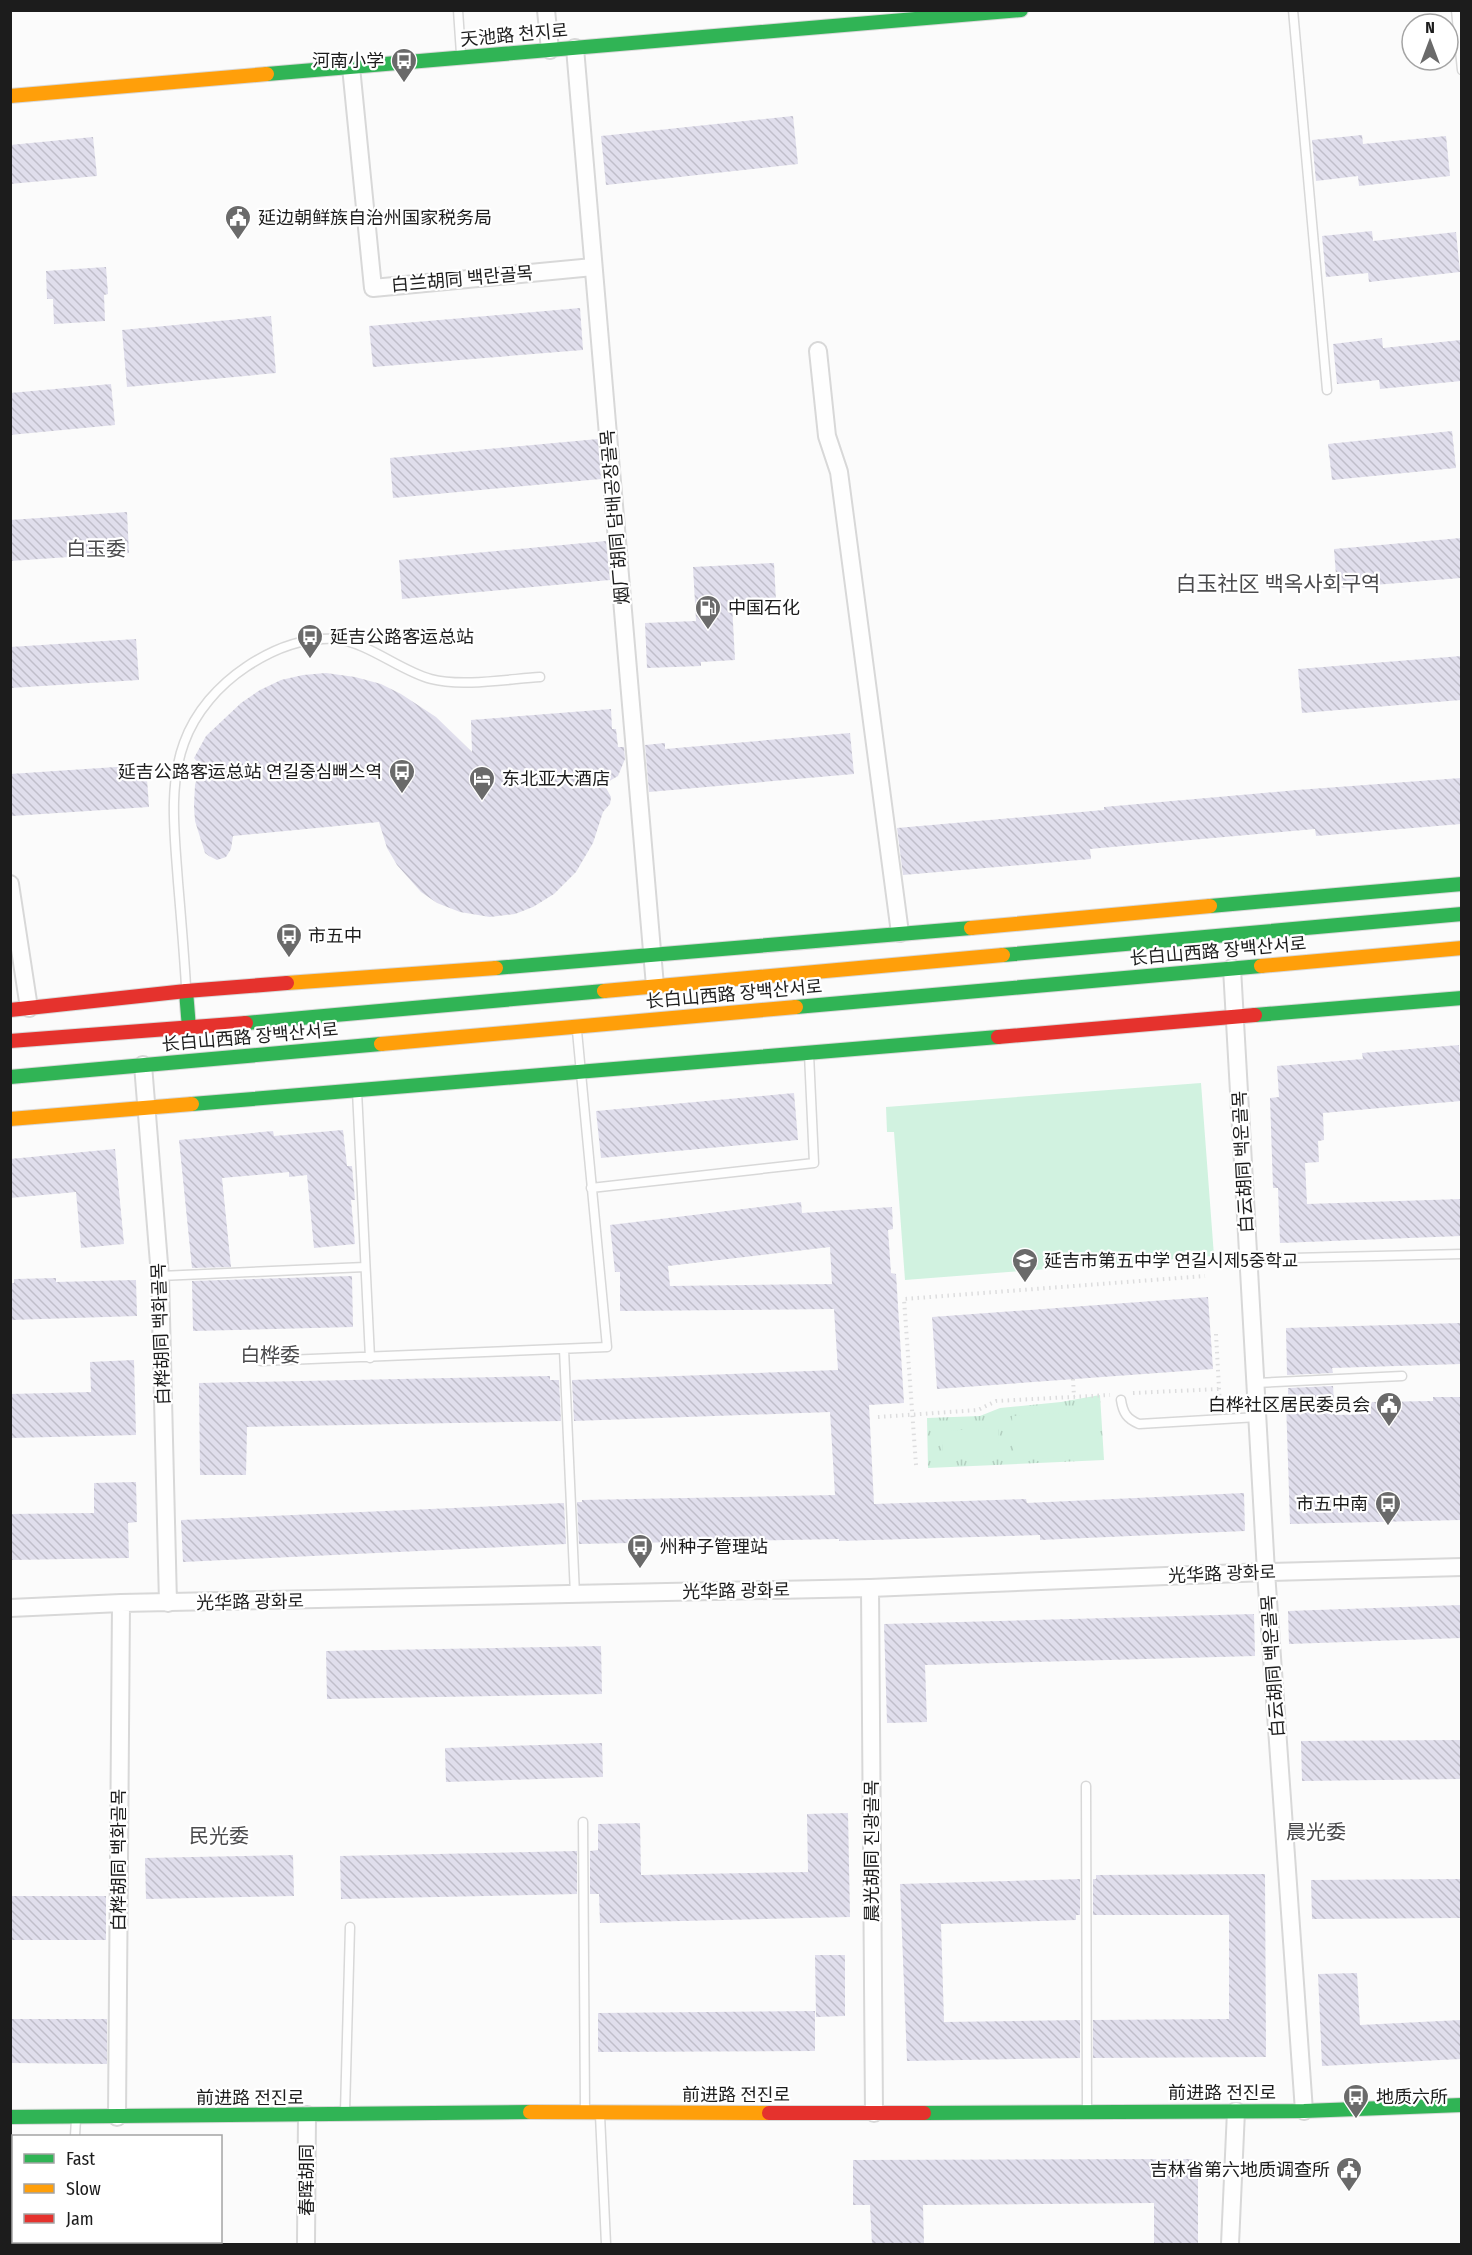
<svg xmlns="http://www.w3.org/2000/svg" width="1472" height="2255" font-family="'Fira Sans Condensed','Noto Sans SC','Noto Sans KR',sans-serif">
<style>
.park{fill:url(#park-tufts)}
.pitch{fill:#d1f2e0}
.building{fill:url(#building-back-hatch);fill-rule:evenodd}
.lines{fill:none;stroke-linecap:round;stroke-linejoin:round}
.lane-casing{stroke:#d8d8d8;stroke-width:11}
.street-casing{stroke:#d8d8d8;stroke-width:20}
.fast-casing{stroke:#d8d8d8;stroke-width:16}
.slow-casing{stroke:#d8d8d8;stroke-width:16}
.jam-casing{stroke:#d8d8d8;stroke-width:16}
.path{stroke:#ddddde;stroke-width:4;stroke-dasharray:1.5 4.5;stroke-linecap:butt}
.lane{stroke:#fefefe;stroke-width:8}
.street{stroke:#fefefe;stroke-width:16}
.fast{stroke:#30b455;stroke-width:14}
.slow{stroke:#ff9f0a;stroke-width:14}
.jam{stroke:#e5322d;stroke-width:14}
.labels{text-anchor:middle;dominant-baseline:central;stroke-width:4.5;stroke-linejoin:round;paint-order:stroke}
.street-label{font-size:18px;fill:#1c1c1c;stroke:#fff}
.poi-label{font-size:18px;fill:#1c1c1c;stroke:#fff;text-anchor:start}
.neighbourhood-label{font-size:20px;fill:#4b4b4d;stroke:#fff}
.quarter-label{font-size:21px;fill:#4b4b4d;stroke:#fff}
</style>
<defs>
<pattern id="park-tufts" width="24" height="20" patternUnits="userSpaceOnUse" patternTransform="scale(1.5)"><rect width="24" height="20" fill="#d1f2e0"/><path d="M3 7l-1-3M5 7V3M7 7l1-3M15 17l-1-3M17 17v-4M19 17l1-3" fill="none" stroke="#b3cfc0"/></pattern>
<pattern id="building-back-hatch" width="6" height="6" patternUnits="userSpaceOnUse" patternTransform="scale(1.5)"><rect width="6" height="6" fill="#e0deec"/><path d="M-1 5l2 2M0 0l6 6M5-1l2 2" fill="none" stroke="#c0beca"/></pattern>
</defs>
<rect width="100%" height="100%" fill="#fbfbfb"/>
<path class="park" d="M 1100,1395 L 1104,1460 L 928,1468 L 927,1418 L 980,1416 L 1000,1408 L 1061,1402 Z"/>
<path class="pitch" d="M 1201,1083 L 1214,1256 L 905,1280 L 894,1132 L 887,1132 L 886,1107 Z
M 1097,1411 L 1100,1455 L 1014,1460 L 1012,1416 Z
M 998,1428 L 999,1456 L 943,1458 L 942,1431 Z"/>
<path class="building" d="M 793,116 L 798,164 L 606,185 L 601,136 Z
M 1362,135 L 1363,144 L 1446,136 L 1450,176 L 1359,186 L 1358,176 L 1316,181 L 1312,140 Z
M 93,137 L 97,176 L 10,184 L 10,145 Z
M 1372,231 L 1373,241 L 1456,232 L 1460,272 L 1369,282 L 1368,273 L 1326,277 L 1322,236 Z
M 106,267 L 108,294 L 104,295 L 105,321 L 54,324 L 53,299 L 47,299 L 46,271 Z
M 580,308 L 583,350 L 373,367 L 369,326 Z
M 271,316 L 276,373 L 127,387 L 122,330 Z
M 1382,338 L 1383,348 L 1461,340 L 1461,381 L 1380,389 L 1379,380 L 1337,384 L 1333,344 Z
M 111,384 L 115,425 L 10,435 L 10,393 Z
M 1452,431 L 1456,468 L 1332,480 L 1328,444 Z
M 598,439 L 601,479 L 393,498 L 390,458 Z
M 127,512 L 129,553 L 10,561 L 10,520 Z
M 1461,538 L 1461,578 L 1337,588 L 1334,549 Z
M 606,541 L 610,580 L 402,599 L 399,560 Z
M 774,563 L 776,601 L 732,604 L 735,660 L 701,662 L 701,666 L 647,668 L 645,623 L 696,621 L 693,567 Z
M 136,639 L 139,680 L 10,688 L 10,647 Z
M 1461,656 L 1461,700 L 1302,713 L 1298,669 Z
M 326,673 L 355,677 L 381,684 L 401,694 L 436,717 L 472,752 L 471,720 L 611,709 L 612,729 L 616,729 L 618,747 L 624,747 L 625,759 L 618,776 L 604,784 L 611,797 L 610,804 L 603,812 L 593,843 L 576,872 L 554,894 L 533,907 L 515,914 L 490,917 L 460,912 L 437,903 L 421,892 L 397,865 L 387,848 L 379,822 L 233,836 L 231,849 L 226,857 L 217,860 L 209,856 L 205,853 L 195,821 L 194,806 L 195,785 L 200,765 L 194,758 L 206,736 L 241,703 L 260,690 L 281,680 L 303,675 Z
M 850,733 L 854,774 L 649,792 L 645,745 L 665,743 L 665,749 Z
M 146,765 L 149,807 L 12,816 L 10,774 Z
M 1461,778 L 1461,824 L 1316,836 L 1315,829 L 1090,849 L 1091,859 L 903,875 L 897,828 L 1104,810 L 1104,807 L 1297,790 Z
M 1459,1045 L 1459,1052 L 1461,1052 L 1461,1101 L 1323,1113 L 1324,1140 L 1318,1141 L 1319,1162 L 1305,1163 L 1307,1204 L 1461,1199 L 1461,1236 L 1280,1243 L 1278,1188 L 1273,1188 L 1270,1098 L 1279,1097 L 1277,1066 L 1363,1059 L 1362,1053 Z
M 794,1093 L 798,1140 L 601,1158 L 596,1111 Z
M 343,1130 L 347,1166 L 352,1166 L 355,1200 L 351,1200 L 355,1244 L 314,1248 L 307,1175 L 289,1177 L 289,1172 L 222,1178 L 231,1267 L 192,1268 L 179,1140 L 273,1131 L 274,1136 Z
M 115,1149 L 124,1244 L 81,1248 L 76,1192 L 10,1198 L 10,1159 Z
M 801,1202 L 802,1213 L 892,1207 L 893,1229 L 888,1230 L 891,1273 L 896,1274 L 904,1403 L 869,1405 L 874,1504 L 1026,1499 L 1027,1503 L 1244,1493 L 1245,1531 L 1040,1540 L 1040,1535 L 839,1541 L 839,1539 L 579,1544 L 577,1502 L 582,1502 L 582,1500 L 835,1495 L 830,1412 L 574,1421 L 572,1380 L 838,1370 L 834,1309 L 620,1311 L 620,1272 L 615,1272 L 610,1225 ZM 830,1247 L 832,1284 L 670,1286 L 668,1266 Z
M 352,1276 L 353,1327 L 193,1331 L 192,1281 Z
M 56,1278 L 56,1282 L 136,1280 L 137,1316 L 10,1320 L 10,1283 L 14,1283 L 14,1279 Z
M 1208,1297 L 1213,1369 L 937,1389 L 932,1317 Z
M 1461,1323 L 1461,1364 L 1332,1368 L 1333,1373 L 1287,1375 L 1286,1328 Z
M 134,1360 L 136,1435 L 10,1438 L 10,1394 L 91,1392 L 90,1362 Z
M 550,1376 L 550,1380 L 559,1380 L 561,1421 L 247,1427 L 246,1475 L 200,1475 L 199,1383 Z
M 1333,1386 L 1335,1415 L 1371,1414 L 1371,1402 L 1433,1401 L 1433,1397 L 1461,1397 L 1461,1520 L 1290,1524 L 1286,1401 L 1288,1401 L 1288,1388 Z
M 136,1482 L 137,1522 L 128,1523 L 129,1558 L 10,1560 L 10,1514 L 94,1513 L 94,1483 Z
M 564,1503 L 566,1544 L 183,1562 L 181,1520 Z
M 1461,1605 L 1461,1638 L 1289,1644 L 1288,1611 Z
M 1254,1614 L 1255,1656 L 925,1665 L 927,1722 L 887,1723 L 884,1624 Z
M 601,1646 L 602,1694 L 327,1699 L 326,1651 Z
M 1461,1740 L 1461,1779 L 1302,1781 L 1301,1741 Z
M 602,1743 L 603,1777 L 446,1782 L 445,1748 Z
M 848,1813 L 850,1917 L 600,1923 L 599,1894 L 590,1894 L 590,1851 L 598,1850 L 598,1824 L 640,1823 L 641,1875 L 808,1872 L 807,1814 Z
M 577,1851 L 577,1894 L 341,1899 L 340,1856 Z
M 293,1855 L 294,1896 L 146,1899 L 145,1858 Z
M 1265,1874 L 1266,2057 L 1093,2058 L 1093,2020 L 1229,2019 L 1229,1915 L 1093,1915 L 1093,1879 L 1096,1879 L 1096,1875 Z
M 1080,1879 L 1080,1915 L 1076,1915 L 1076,1920 L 941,1924 L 944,2022 L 1080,2020 L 1080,2058 L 907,2061 L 900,1884 Z
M 1461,1879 L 1461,1918 L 1312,1919 L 1311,1880 Z
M 10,1896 L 106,1896 L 106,1940 L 10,1940 Z
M 815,1955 L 845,1955 L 845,2016 L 816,2017 Z
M 1357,1973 L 1360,2025 L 1461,2020 L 1461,2059 L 1322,2066 L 1318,1974 Z
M 815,2011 L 815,2051 L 598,2052 L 598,2013 Z
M 10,2019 L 107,2019 L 107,2064 L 10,2063 Z
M 1195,2159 L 1195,2174 L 1198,2174 L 1198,2244 L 1154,2244 L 1154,2203 L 923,2205 L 924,2244 L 872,2244 L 870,2205 L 853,2205 L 853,2160 Z"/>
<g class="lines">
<defs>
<path id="lane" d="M 458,10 L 461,54
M 1293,10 L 1327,390
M 1456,10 L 1462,70
M 186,986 C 184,952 181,917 178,882 C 175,838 168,786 184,743 C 195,712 219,685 246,667 C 273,649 303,637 335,639 C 368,642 400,671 431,679 C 461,687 509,679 540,677
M 357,1091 L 370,1358
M 591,1188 L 814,1163 L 809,1054
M 1249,1259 L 1462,1254
M 160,1276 L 365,1267
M 564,1349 L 575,1595
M 261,1361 L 607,1347 L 577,1031
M 1256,1383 L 1402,1376
M 1121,1400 C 1123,1413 1127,1419 1139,1424 L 1258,1417
M 1086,1786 L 1087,2109
M 583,1822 L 585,2111
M 345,2112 L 350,1927
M 600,2115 L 606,2244
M 75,2136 L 76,2119
M 71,2244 L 71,2242"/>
<path id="street" d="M 546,10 L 550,50
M 575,48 L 655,986
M 351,67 L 373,288 L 593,267
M 818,351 L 827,436 L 839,472 L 900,933
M 10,884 L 29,1008
M 1232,968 L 1266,1572 L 1304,2111
M 143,1065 L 160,1276 L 168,1603
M 870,1588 L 874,2113
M 10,1608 L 121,1603 L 870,1588 L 1266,1572 L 1462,1567
M 117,2117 L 121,1603
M 306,2244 L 307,2115
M 1230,2244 L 1236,2111"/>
<path id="fast" d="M 267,74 L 1021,10
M 1210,906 L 1462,884
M 1003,955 L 1462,914
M 496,968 L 971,928
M 186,991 L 189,1028
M 796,1007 L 1261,966
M 1255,1015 L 1462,998
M 246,1023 L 604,991
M 10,1077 L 381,1044
M 192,1104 L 998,1037
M 924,2113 L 1304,2111 L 1462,2105
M 10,2117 L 530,2112"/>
<path id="slow" d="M 10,96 L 267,74
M 971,928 L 1210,906
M 1261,966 L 1462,948
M 287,983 L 496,968
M 604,991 L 1003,955
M 381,1044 L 796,1007
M 10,1119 L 192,1104
M 530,2112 L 769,2113"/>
<path id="jam" d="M 10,1010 L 186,991 L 287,983
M 998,1037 L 1255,1015
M 10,1041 L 246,1023
M 769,2113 L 924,2113"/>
</defs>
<use href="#lane" class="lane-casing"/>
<use href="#street" class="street-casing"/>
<use href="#fast" class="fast-casing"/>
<use href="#slow" class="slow-casing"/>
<use href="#jam" class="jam-casing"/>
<path class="path" d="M 1216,1334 L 1220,1406
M 1073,1379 L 1074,1397
M 1133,1393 L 1219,1389
M 878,1417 L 978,1410 L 996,1401 L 1110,1395
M 916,1465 L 904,1299 L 1205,1276"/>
<use href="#lane" class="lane"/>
<use href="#street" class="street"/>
<use href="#fast" class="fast"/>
<use href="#slow" class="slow"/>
<use href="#jam" class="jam"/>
</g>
<defs>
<symbol id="bus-pin" viewBox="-11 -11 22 30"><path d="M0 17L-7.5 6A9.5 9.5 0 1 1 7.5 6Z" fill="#6a6a6a" stroke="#fff"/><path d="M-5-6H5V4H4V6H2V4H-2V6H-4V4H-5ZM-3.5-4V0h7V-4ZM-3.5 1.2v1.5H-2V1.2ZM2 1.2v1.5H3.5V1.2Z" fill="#fff"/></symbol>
<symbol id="civic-pin" viewBox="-11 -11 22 30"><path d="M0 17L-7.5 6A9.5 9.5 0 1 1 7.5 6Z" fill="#6a6a6a" stroke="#fff"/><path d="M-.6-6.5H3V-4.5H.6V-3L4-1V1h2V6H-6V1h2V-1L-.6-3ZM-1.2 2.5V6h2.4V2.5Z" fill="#fff"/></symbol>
<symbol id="fuel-pin" viewBox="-11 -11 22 30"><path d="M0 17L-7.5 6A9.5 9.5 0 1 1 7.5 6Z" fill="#6a6a6a" stroke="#fff"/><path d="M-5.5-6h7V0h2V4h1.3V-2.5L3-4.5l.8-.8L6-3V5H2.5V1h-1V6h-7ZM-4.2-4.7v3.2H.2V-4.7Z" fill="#fff"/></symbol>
<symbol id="hotel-pin" viewBox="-11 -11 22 30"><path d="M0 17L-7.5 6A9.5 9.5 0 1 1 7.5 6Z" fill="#6a6a6a" stroke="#fff"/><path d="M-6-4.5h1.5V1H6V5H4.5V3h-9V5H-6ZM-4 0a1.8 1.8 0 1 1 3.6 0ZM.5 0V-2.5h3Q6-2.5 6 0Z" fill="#fff"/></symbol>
<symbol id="school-pin" viewBox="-11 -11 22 30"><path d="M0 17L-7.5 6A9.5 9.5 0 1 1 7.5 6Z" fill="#6a6a6a" stroke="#fff"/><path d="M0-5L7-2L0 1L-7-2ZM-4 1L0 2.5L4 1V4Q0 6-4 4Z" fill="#fff"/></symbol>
</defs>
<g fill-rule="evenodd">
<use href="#bus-pin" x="389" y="46" width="30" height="40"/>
<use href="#civic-pin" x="223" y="203" width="30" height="40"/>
<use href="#fuel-pin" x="693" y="593" width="30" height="40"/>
<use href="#bus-pin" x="295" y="622" width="30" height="40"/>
<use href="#bus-pin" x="387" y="757" width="30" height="40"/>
<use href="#hotel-pin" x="467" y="764" width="30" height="40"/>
<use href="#bus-pin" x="274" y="921" width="30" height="40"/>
<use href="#school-pin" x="1010" y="1246" width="30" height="40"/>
<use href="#civic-pin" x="1374" y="1390" width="30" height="40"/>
<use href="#bus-pin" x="1373" y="1489" width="30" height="40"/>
<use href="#bus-pin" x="625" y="1532" width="30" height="40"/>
<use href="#bus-pin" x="1341" y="2082" width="30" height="40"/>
<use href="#civic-pin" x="1334" y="2155" width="30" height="40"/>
</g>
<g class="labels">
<g class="street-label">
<text transform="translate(514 35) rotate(-5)">天池路 천지로</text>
<text transform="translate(462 279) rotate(-5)">白兰胡同 백란골목</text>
<text transform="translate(615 517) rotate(-95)">烟厂胡同 담배공장골목</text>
<text transform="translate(1218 951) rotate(-5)">长白山西路 장백산서로</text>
<text transform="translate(734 994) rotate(-5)">长白山西路 장백산서로</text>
<text transform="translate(250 1037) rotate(-5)">长白山西路 장백산서로</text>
<text transform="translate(1243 1162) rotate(-93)">白云胡同 백운골목</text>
<text transform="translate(161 1334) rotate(-92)">白桦胡同 백화골목</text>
<text transform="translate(1222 1574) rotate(-2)">光华路 광화로</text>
<text transform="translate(736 1591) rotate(-1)">光华路 광화로</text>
<text transform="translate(250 1602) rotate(-1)">光华路 광화로</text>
<text transform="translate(1273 1666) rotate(-94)">白云胡同 백운골목</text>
<text transform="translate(872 1851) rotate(-90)">晨光胡同 진광골목</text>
<text transform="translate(119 1860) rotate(-90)">白桦胡同 백화골목</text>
<text x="1222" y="2093">前进路 전진로</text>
<text x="736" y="2095">前进路 전진로</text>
<text x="250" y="2098">前进路 전진로</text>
<text transform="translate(307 2180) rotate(-90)">春晖胡同</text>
</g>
<g class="poi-label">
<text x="384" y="61" text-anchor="end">河南小学</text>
<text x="258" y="218">延边朝鲜族自治州国家税务局</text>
<text x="728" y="608">中国石化</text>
<text x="330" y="637">延吉公路客运总站</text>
<text x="382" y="772" text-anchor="end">延吉公路客运总站 연길중심뻐스역</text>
<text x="502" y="779">东北亚大酒店</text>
<text x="308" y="936">市五中</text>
<text x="1044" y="1261">延吉市第五中学 연길시제5중학교</text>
<text x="1370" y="1405" text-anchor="end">白桦社区居民委员会</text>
<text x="1368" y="1504" text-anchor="end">市五中南</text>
<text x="660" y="1547">州种子管理站</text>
<text x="1376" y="2097">地质六所</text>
<text x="1330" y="2170" text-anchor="end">吉林省第六地质调查所</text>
</g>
<g class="neighbourhood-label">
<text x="96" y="549">白玉委</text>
<text x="270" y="1355">白桦委</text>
<text x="1316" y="1832">晨光委</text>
<text x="219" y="1836">民光委</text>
</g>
<g class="quarter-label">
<text x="1278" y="584">白玉社区 백옥사회구역</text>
</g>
</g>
<rect width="1472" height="2255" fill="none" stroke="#1c1c1c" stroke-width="24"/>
<rect x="12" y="2135" width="210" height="108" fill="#ffffff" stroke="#a4a4a4" stroke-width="1.5"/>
<rect x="24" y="2154" width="30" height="9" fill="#30b455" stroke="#a4a4a4" stroke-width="1.5"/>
<text x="66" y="2165" font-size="18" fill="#1c1c1c">Fast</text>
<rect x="24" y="2184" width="30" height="9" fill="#ff9f0a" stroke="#a4a4a4" stroke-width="1.5"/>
<text x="66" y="2195" font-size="18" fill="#1c1c1c">Slow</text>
<rect x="24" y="2214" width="30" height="9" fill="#e5322d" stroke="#a4a4a4" stroke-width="1.5"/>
<text x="66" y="2225" font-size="18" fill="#1c1c1c">Jam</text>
<g transform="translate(1430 42)"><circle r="28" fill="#ffffff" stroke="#a4a4a4" stroke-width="1.5"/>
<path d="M0-4.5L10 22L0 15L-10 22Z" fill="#6a6a6a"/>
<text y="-9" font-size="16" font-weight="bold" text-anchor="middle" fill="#1c1c1c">N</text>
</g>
</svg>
